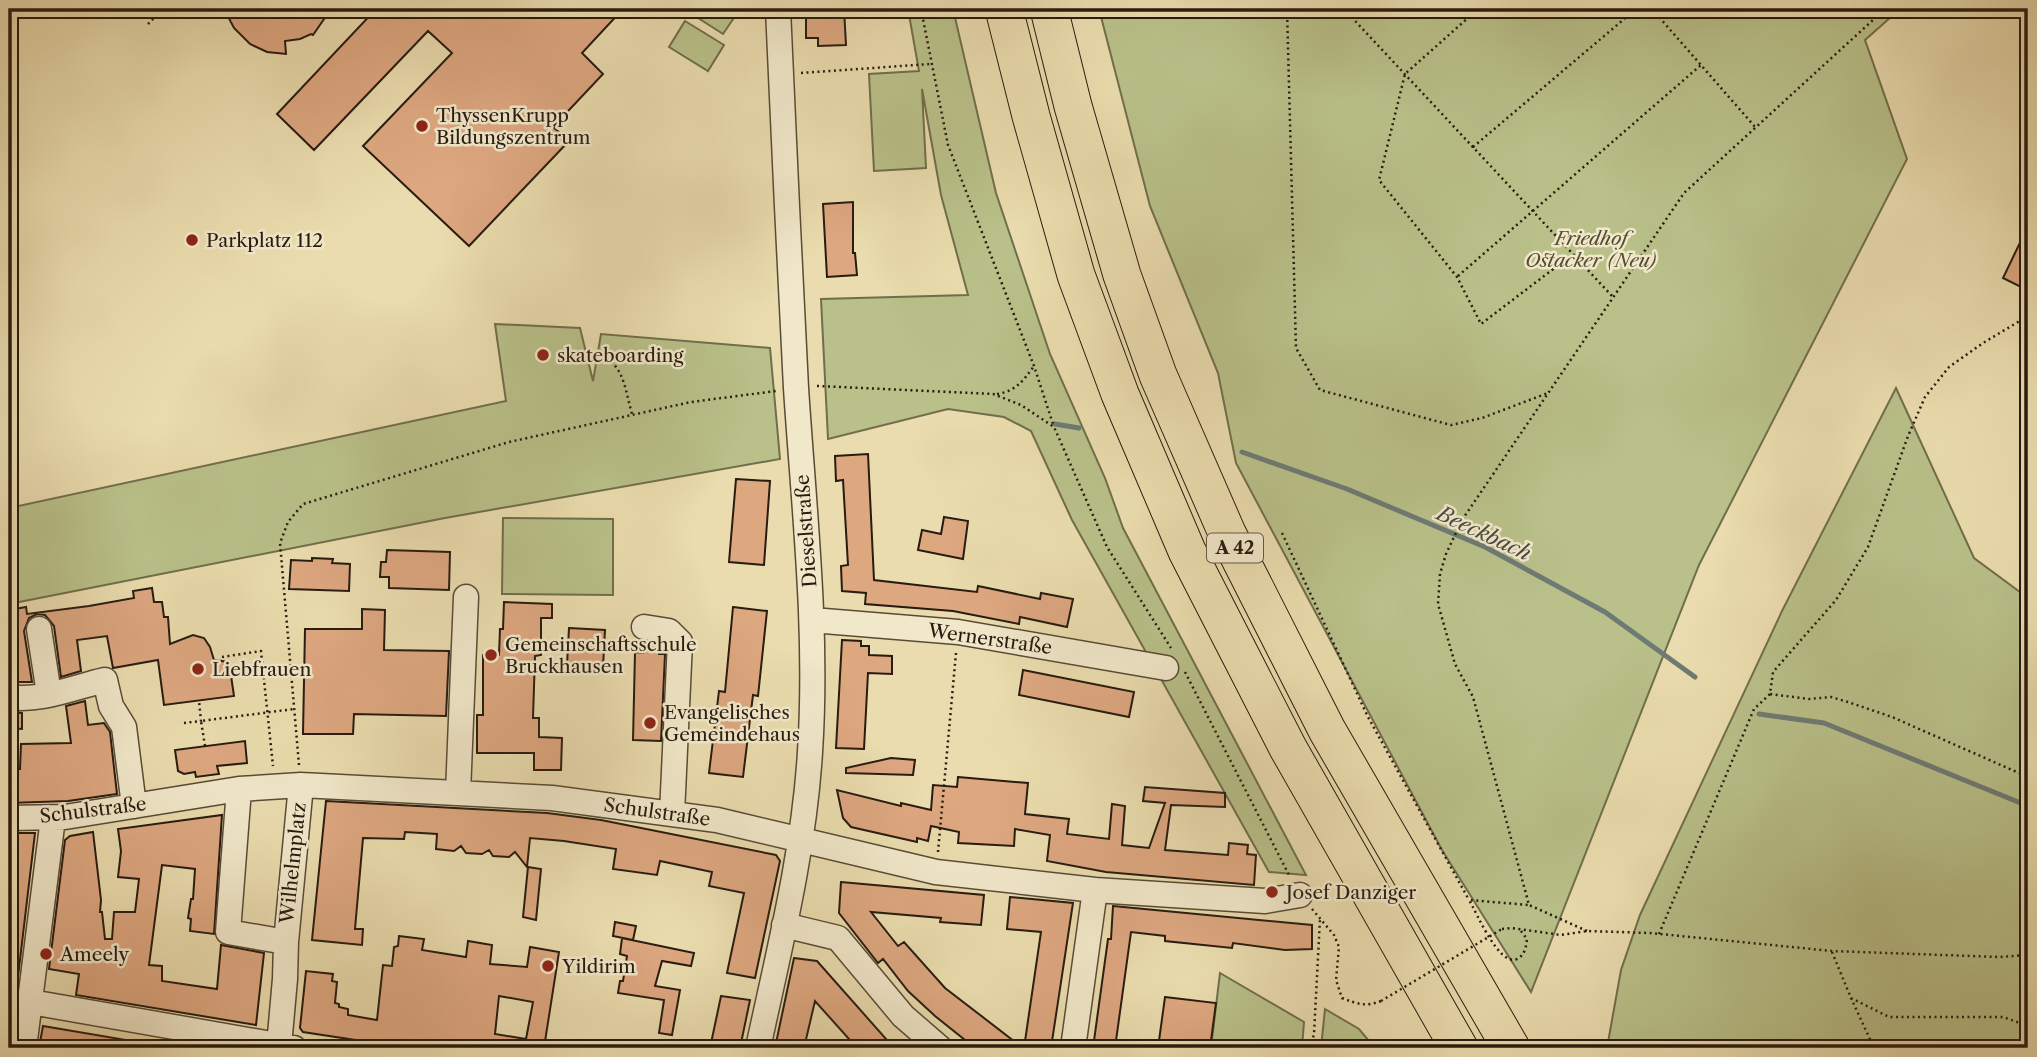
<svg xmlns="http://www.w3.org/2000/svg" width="2037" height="1057" font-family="'Libre Caslon Text',serif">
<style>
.green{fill:#b9c089;stroke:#706e4c;stroke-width:2}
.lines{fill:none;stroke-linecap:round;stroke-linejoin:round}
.stream{stroke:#6e7a74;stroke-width:5}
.building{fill:#dda780;stroke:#281b10;stroke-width:2;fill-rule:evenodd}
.minor-casing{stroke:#584b38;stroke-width:27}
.highway-casing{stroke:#281b10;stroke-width:39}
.path{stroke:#281b10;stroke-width:2.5;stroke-dasharray:2 3.5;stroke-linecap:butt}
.minor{stroke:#f1e8ca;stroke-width:24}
.highway{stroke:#eadcae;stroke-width:37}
.path-bridge{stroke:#281b10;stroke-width:2.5;stroke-dasharray:2 3.5;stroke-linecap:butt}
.poi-dot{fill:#8f2418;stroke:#f1e8ca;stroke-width:2.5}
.labels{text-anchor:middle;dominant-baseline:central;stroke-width:5;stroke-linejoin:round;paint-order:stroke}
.shield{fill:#f1e8ca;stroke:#645848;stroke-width:2}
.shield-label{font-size:18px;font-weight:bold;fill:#281b10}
.poi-label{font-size:19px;fill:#281b10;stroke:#f1e8ca;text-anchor:start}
.park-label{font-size:19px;font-style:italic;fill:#544d34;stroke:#f1e8ca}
.street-label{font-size:19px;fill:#281b10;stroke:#f1e8ca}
.water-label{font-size:21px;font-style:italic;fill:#4b4a42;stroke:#f1e8ca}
</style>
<rect width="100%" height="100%" fill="#eadcae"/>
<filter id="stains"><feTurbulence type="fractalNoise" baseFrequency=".00286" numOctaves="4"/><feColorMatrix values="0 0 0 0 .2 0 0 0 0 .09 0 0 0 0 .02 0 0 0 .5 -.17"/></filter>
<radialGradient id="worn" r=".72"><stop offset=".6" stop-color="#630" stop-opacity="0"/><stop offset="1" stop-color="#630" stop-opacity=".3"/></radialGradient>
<path class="green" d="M 684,9 L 740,9 L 723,34 Z
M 908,9 L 953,9 L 996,193 L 1050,354 L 1105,478 L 1123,528 L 1306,875 L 1269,872 L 1072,520 L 1031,431 L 1004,417 L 948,409 L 828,439 L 821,299 L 968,295 L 941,195 L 922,89 L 926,168 L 874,171 L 869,74 L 919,71 Z
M 1099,9 L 1900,9 L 1865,40 L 1907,159 L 1699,565 L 1531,992 L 1442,850 L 1236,463 L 1218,373 L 1150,206 Z
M 685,21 L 724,45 L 708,71 L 669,47 Z
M 495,324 L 580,328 L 593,381 L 601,334 L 770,348 L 780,459 L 445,518 L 9,604 L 9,508 L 506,401 Z
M 1896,388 L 1974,558 L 2028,598 L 2028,1048 L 1607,1048 L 1621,970 L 1640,915 L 1782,611 Z
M 503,518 L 613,519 L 613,595 L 502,594 Z
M 1220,973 L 1304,1022 L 1302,1048 L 1211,1048 Z
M 1325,1009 L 1359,1029 L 1375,1048 L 1321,1048 Z"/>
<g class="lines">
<path class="stream" d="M 1055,424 L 1079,428
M 1242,452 L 1347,489 L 1485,547 L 1605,612 L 1695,677
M 1759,714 L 1824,723 L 2028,806"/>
</g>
<path class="building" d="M 224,9 L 331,9 L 313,35 L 311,34 L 300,39 L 285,41 L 286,54 L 267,52 L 250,44 L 234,28 Z
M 376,9 L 623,9 L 582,53 L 603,74 L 553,127 L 569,141 L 469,246 L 363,146 L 452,53 L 428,31 L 314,150 L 277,114 Z
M 806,9 L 844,9 L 846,45 L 818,46 L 818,38 L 806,38 Z
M 853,202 L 853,253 L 855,253 L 857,275 L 827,277 L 823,204 Z
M 2028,226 L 2028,278 L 2023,288 L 2003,278 Z
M 868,454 L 874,580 L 977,592 L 978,586 L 1040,599 L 1041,593 L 1073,599 L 1067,627 L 1020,617 L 1019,624 L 953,611 L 865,604 L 866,593 L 842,591 L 841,566 L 848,565 L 843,480 L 836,481 L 835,456 Z
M 736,479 L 770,481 L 764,565 L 729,562 Z
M 944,517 L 968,521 L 963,559 L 918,550 L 922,530 L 941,534 Z
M 387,550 L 450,552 L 449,590 L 389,588 L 389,577 L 380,577 L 381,562 L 386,562 Z
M 312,558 L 333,559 L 332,563 L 350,564 L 349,591 L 289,589 L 291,560 L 312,561 Z
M 152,588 L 154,602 L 162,602 L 164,617 L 168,617 L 170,644 L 193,635 L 204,638 L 210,647 L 214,660 L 229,662 L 234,696 L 164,705 L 158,660 L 113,668 L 107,636 L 77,640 L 81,671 L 61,677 L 54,626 L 45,615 L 37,614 L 29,618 L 24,631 L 32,682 L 11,682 L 9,610 L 26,607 L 27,614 L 89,606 L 134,598 L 133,591 Z
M 504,602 L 552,604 L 552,618 L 541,618 L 541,655 L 535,656 L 533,718 L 539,718 L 539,737 L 562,738 L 561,770 L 534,770 L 534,753 L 477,753 L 477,715 L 483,715 L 483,655 L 499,655 L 500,629 L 503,629 Z
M 733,607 L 767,611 L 758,696 L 753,695 L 743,777 L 709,773 L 719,691 L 725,692 Z
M 362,609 L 385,610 L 384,650 L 449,651 L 446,716 L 354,714 L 353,734 L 303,734 L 305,629 L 362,629 Z
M 569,628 L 605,630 L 603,667 L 567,665 Z
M 842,640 L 861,641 L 861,646 L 869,646 L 869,655 L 892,656 L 892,674 L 868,673 L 864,749 L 836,748 Z
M 648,643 L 659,647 L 659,654 L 665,654 L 661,741 L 633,740 L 635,652 L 643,653 Z
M 1023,670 L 1134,692 L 1129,717 L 1019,695 Z
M 85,701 L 88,725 L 104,723 L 110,732 L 117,794 L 68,801 L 9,803 L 9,769 L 20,769 L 21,744 L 71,743 L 66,706 Z
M 9,712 L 22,713 L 22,729 L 9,728 Z
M 245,741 L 247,763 L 217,766 L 219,774 L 196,777 L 195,772 L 184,774 L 178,771 L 175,750 Z
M 891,758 L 915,760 L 913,775 L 846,773 L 846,768 Z
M 958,777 L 1028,783 L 1025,814 L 1069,819 L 1067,834 L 1109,839 L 1112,804 L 1125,806 L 1122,845 L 1149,848 L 1165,803 L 1143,801 L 1145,787 L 1225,793 L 1225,807 L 1171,805 L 1165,850 L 1228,855 L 1229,843 L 1248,845 L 1247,854 L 1256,855 L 1254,885 L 1106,872 L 1047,861 L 1050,835 L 1015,829 L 1014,846 L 958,843 L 959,832 L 931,826 L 928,841 L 917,838 L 917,842 L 851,827 L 843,818 L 837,790 L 901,806 L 901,803 L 931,810 L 933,785 L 957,787 Z
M 326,801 L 547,813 L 601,820 L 776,855 L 780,861 L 755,978 L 727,973 L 744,893 L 709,886 L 712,872 L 660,861 L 657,875 L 613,869 L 616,849 L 564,841 L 530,838 L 527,867 L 515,852 L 509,857 L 493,856 L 489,850 L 482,854 L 466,853 L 461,846 L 454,851 L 436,849 L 437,834 L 405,832 L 404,839 L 363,838 L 355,929 L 363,929 L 362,945 L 312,940 Z
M 222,815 L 214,934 L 190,931 L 191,919 L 188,918 L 191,899 L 193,899 L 195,869 L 162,865 L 149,965 L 162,966 L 162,981 L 217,989 L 221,945 L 264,953 L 256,1025 L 76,995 L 79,974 L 49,969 L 65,840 L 70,836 L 93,832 L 101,900 L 100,912 L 102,912 L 105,939 L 112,939 L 114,912 L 135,912 L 139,879 L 118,877 L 121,851 L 118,829 Z
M 14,833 L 35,833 L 17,985 L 9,985 L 9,836 L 13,836 Z
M 528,867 L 541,869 L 536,920 L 523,917 Z
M 841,882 L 984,895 L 981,925 L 940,922 L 941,918 L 871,912 L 898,946 L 904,942 L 945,988 L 1023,1048 L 975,1048 L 935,1016 L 908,991 L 883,959 L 878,963 L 839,913 Z
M 1010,897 L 1073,903 L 1051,1048 L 1024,1048 L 1041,932 L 1007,929 Z
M 1113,906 L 1312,925 L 1312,949 L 1285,950 L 1233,943 L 1232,948 L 1165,941 L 1165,936 L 1131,932 L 1115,1048 L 1093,1048 L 1108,939 L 1111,939 Z
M 615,922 L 636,926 L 633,940 L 613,936 Z
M 399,936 L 424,939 L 422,950 L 466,957 L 468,941 L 492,945 L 490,964 L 527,967 L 530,947 L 559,952 L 544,1048 L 408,1048 L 303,1032 L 300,1028 L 306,971 L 333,974 L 332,981 L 337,982 L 335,1003 L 339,1004 L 339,1007 L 348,1009 L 348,1015 L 377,1020 L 383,965 L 392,966 L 394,947 L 398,946 ZM 499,996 L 533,1002 L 526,1039 L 495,1034 Z
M 622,938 L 694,953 L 691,966 L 662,961 L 655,986 L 680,990 L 672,1035 L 659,1033 L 664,1000 L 618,993 L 620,981 L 623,981 L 627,956 L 620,954 Z
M 794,958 L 817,961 L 894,1048 L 857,1048 L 815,1001 L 804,1048 L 783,1048 L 784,1045 L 776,1043 Z
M 721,996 L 750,1000 L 740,1048 L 710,1048 Z
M 1165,997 L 1216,1003 L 1210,1048 L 1158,1048 Z
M 43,1026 L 132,1041 L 131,1048 L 39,1048 Z"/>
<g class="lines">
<defs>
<path id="minor" d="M 812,620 L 958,632 L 1166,668
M 644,627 L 669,631 L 680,642 L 672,814
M 39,629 L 49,694
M 9,697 C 40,702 75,687 105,680 L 111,706 L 124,727 L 134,806
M 239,789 L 228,932 L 286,942
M 458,793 L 466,597
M 9,818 L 65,817 L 239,789 L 301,785 L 552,798 L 717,820 L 936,872 L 1095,890 L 1265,901 L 1300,895
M 784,925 L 838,938 L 903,1016 L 940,1048
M 31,1002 L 294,1048
M 279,1046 L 285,979 L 286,942 L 301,785
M 24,1048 L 53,818
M 758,1048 C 779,950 804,852 810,752 C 818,631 804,510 796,388 C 789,262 784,135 778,9
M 1073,1048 L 1095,890"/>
<path id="highway" d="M 1004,9 L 1031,116 L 1076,275 L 1120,394 L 1187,551 L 1288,748 L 1459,1048
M 1049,9 L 1073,106 L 1122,275 L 1158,375 L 1227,533 L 1327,730 L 1511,1048"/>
</defs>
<use href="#minor" class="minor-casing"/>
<use href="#highway" class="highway-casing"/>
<path class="path" d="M 921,9 L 948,145 L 1034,366 L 1054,427
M 1287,9 L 1296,348 L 1320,390 L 1451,425 L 1482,418 L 1548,393
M 1344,9 L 1613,297
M 1478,9 L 1405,74 L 1379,180 L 1457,277 L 1481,324 L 1573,254
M 1652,9 L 1756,128
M 148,24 L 163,9
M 801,73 L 930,64
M 1473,147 L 1636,9
M 1458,276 L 1701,65
M 2028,316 L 1983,343 L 1949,367 L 1925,397 L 1908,436 L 1868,547 L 1836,600 L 1773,672 L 1770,694 L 1809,699 L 1831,697 L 1848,702 L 1892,717 L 2028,777
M 586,351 C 624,358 623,382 632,414
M 817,386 L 993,394 L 1021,405 L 1054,427 L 1107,547 L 1171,648
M 997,394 C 1016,391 1023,381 1034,366
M 1282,533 L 1368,717 L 1469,900
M 222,657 L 261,651 L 273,766
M 1185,672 L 1289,875
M 184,723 L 201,721 L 199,701
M 205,746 L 201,721 L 294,709
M 299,765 L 280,543 L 288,522 L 303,504 L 509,442 L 691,402 L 776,391
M 938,852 L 956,653
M 1312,909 L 1334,935 L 1339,947 L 1336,980 L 1342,998 C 1357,1004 1366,1007 1381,1001
M 1502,929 L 1511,928 L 1561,935 L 1587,931 L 1650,933 L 1832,951 L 1999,957 L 2028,955
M 1521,931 L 1527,939 C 1526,947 1525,955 1517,959 C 1499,967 1477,913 1469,900 L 1529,905
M 1587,931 L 1529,905 L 1473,697 L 1455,664 L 1438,604 L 1440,574 L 1446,554 L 1462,520 L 1684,193 L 1885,9
M 1659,934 L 1754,709 L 1770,694
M 1832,952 L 1851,998 L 1874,1048
M 1851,998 L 1889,1017 L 2003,1017 L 2028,1026
M 1310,1048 L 1314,1034 L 1320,919"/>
<use href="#minor" class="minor"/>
<use href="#highway" class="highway"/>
<path class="path-bridge" d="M 1381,1001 L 1502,929"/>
</g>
<g class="poi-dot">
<circle cx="422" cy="126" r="7"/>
<circle cx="192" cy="240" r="7"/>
<circle cx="543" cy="355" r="7"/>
<circle cx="491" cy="655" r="7"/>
<circle cx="198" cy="669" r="7"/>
<circle cx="650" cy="723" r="7"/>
<circle cx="1272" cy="892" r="7"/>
<circle cx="46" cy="954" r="7"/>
<circle cx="548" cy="966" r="7"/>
</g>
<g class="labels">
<rect class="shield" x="1207" y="533.5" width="56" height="29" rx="5"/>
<g class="shield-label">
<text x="1235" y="548">A 42</text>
</g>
<g class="poi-label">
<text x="436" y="115">ThyssenKrupp<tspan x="436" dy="22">Bildungszentrum</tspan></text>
<text x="206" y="240">Parkplatz 112</text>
<text x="557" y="355">skateboarding</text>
<text x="505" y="644">Gemeinschaftsschule<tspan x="505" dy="22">Bruckhausen</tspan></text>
<text x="212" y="669">Liebfrauen</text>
<text x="664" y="712">Evangelisches<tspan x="664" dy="22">Gemeindehaus</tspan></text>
<text x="1286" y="892">Josef Danziger</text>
<text x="60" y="954">Ameely</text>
<text x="562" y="966">Yildirim</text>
</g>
<g class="park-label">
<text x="1591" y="238">Friedhof<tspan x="1591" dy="22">Ostacker (Neu)</tspan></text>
</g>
<g class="street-label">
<text transform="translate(806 531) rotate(-94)">Dieselstraße</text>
<text transform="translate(990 639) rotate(8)">Wernerstraße</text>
<text transform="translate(93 810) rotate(-7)">Schulstraße</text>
<text transform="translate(657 812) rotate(8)">Schulstraße</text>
<text transform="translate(293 863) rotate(-84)">Wilhelmplatz</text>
</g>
<g class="water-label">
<text transform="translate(1484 533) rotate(25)">Beeckbach</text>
</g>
</g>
<rect width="2037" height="1057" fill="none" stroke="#eadcae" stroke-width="35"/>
<rect x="10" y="10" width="2016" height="1036" fill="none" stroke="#281b10" stroke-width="3.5"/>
<rect x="18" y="18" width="2002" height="1022" fill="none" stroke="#281b10" stroke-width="2"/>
<rect width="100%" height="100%" filter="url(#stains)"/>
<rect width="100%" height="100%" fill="url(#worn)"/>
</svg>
